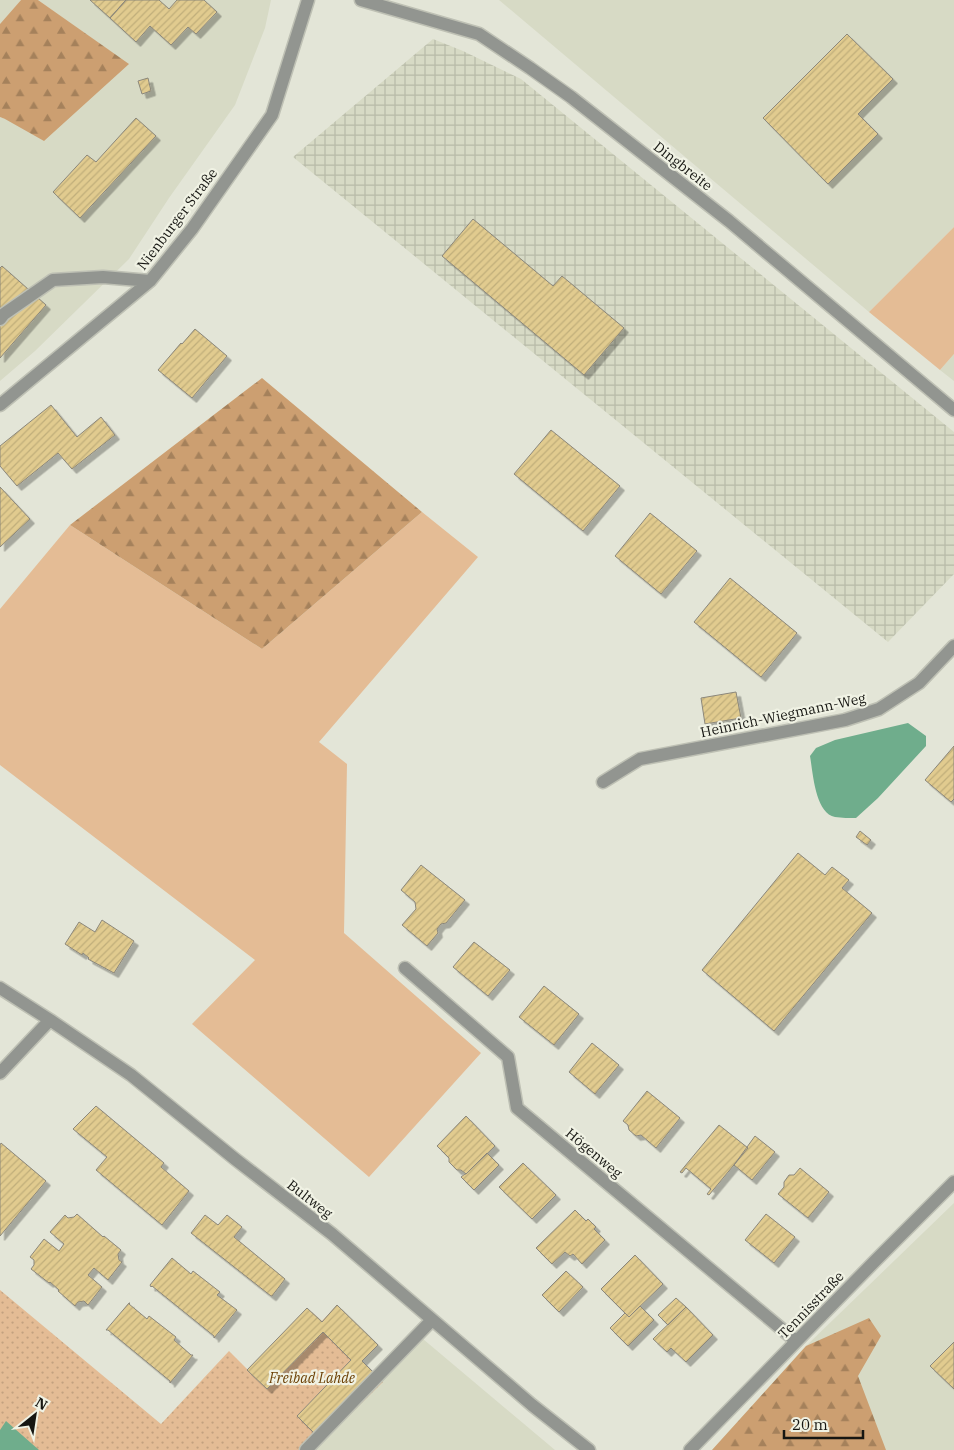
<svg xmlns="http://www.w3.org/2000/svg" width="954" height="1450" font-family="'IBM Plex Serif',serif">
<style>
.built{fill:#d7dac5}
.industrial{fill:url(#industrial-grid)}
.grass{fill:#e4bc95}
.forest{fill:url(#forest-firs)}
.park{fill:url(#park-dots)}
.water{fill:#6fad8c}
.building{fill:url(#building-hatch);stroke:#8b877b;filter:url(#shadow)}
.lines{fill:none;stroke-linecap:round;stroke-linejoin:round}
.minor-casing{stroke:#bec0b4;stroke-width:15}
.minor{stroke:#929590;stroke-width:12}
.labels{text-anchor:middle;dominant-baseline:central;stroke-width:4.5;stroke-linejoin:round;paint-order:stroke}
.street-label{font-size:14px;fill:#161612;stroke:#f0f2e4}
.park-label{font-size:14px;font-style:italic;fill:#6c4106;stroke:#f0f2e4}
</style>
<defs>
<pattern id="industrial-grid" width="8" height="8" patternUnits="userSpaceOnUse" patternTransform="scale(1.25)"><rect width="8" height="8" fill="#d7dac5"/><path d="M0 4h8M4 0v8" fill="none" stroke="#b8baa8"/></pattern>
<pattern id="forest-firs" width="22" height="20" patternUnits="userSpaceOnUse" patternTransform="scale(1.25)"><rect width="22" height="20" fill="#cc9f71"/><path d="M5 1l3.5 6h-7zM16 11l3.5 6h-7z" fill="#a5815b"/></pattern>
<pattern id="park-dots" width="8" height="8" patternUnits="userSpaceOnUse" patternTransform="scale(1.25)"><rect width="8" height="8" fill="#e4bc95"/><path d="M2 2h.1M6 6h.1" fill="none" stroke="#c3a17f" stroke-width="1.8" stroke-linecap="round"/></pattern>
<pattern id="building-hatch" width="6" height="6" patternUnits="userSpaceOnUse" patternTransform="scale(1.25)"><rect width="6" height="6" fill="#e1cb8f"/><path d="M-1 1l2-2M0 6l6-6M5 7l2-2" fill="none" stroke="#c0ae7a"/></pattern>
<filter id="shadow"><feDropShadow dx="4.5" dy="4.5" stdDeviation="0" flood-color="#0004"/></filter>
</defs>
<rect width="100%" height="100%" fill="#e3e5d7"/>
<path class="built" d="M 0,0 L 21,0 L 0,24 Z
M 38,0 L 271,0 L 265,28 L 235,105 L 169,198 L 129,259 L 35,351 L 0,381 L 0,117 L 5,119 L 128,64 Z
M 499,0 L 954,0 L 954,227 L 869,312 Z
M 954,354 L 954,381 L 940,370 Z
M 954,1203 L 954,1450 L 712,1450 L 806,1346 Z
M 423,1339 L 555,1450 L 313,1450 Z"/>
<path class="industrial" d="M 433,39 L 463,51 L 521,79 L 954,432 L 954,574 L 888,642 L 293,157 Z"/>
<path class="grass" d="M 954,227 L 954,354 L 940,370 L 869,312 Z
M 422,512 L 478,557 L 319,742 L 347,764 L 344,933 L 481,1053 L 369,1177 L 192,1024 L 255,960 L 0,765 L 0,609 L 70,525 L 262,649 Z"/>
<path class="forest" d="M 21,0 L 38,0 L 129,64 L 44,141 L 5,119 L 0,117 L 0,24 Z
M 262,378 L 422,512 L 262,649 L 70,525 Z
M 869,1318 L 881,1336 L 858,1376 L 886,1450 L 712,1450 L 806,1346 Z"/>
<path class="park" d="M 0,1290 L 161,1424 L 229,1351 L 248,1370 L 307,1308 L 322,1321 L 337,1305 L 378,1345 L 362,1361 L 383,1382 L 314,1450 L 0,1450 Z"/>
<path class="water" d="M 908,723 L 926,736 L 926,746 L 878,798 L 856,818 C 849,818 842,818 835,817 C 815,813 813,773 810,756 L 816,748 L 835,740 Z
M 6,1421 L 39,1450 L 0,1450 L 0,1430 Z"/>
<path class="building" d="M 90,0 L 126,0 L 110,18 Z
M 126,0 L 159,0 L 169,9 L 177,0 L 204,0 L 217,12 L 196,34 L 188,27 L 171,45 L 150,26 L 136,42 L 110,18 Z
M 847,34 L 893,79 L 858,114 L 878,134 L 828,184 L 763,118 Z
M 148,78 L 151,91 L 142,94 L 138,81 Z
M 136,118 L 156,136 L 80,218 L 53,192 L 87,155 L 96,162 Z
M 473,219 L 553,286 L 562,276 L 624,328 L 584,375 L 442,256 Z
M 2,266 L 46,305 L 0,358 L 0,268 Z
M 195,329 L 227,356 L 192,398 L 158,370 L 181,343 L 182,344 Z
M 51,405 L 77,437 L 101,417 L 115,435 L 72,469 L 58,453 L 17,486 L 0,466 L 0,446 Z
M 551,430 L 620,486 L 583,531 L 514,474 Z
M 0,487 L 30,519 L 0,547 Z
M 650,513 L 697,551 L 661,594 L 615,556 Z
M 730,578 L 797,633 L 761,677 L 694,622 Z
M 736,692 L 741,718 L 705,724 L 701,698 Z
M 954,746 L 954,799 L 951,802 L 925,780 Z
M 860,831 L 871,840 L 867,845 L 856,837 Z
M 798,853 L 825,875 L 832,867 L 849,880 L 842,888 L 872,913 L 774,1031 L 702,970 Z
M 421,865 L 465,900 L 446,923 L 441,924 L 437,929 L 438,933 L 427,946 L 402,925 L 416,909 L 415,902 L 401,890 Z
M 102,920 L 134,941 L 114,973 L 88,959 L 89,958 L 83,953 L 82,955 L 65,944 L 79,922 L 95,932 Z
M 474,942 L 510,970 L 488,996 L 453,967 Z
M 544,986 L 579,1014 L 554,1045 L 519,1017 Z
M 592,1043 L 619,1065 L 595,1094 L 569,1072 Z
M 647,1091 L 680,1118 L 656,1148 L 641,1135 L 636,1136 L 629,1130 L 628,1125 L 623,1121 Z
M 96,1106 L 164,1163 L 161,1167 L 189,1191 L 162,1225 L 96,1170 L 107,1157 L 73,1129 Z
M 466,1116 L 495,1146 L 466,1174 L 461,1170 L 457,1170 L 449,1162 L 449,1158 L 437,1146 Z
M 719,1125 L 748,1148 L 709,1195 L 707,1194 L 711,1189 L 686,1168 L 682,1173 L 680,1172 Z
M 755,1136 L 775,1152 L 752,1180 L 734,1165 Z
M 1,1143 L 46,1181 L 0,1236 L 0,1145 Z
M 487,1153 L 499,1165 L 474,1190 L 461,1177 L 465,1174 L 466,1174 Z
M 523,1163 L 556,1195 L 532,1219 L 499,1187 Z
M 800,1168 L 829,1192 L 808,1218 L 778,1194 L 784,1187 L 784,1182 L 789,1175 L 794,1175 Z
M 575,1210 L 586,1221 L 588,1219 L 596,1227 L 594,1229 L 605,1240 L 582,1264 L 573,1254 L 570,1256 L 565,1252 L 552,1264 L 536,1248 Z
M 77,1214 L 103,1237 L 104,1236 L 121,1250 L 118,1254 L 119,1260 L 122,1262 L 108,1280 L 94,1268 L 88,1275 L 102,1287 L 88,1305 L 84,1301 L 78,1302 L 75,1306 L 58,1291 L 59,1290 L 50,1282 L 49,1283 L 31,1269 L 34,1265 L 34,1260 L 30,1257 L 44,1239 L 59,1251 L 64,1244 L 50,1232 L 65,1215 L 68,1218 L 74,1217 Z
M 766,1214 L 795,1237 L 774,1263 L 745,1240 Z
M 205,1215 L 218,1225 L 227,1215 L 242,1227 L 234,1237 L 285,1279 L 272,1296 L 271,1296 L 191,1233 Z
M 635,1255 L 663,1284 L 629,1317 L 601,1289 Z
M 172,1258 L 191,1274 L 193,1271 L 220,1292 L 217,1295 L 237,1310 L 214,1338 L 214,1336 L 152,1286 L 151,1287 L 150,1285 Z
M 566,1271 L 583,1287 L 559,1312 L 542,1295 Z
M 676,1298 L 686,1307 L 668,1325 L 658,1315 Z
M 129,1303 L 130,1303 L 129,1304 L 147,1319 L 149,1316 L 176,1337 L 174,1340 L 191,1355 L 193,1355 L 170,1383 L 170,1381 L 108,1330 L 106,1330 Z
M 337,1305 L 378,1345 L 362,1361 L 374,1373 L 315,1434 L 297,1416 L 351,1360 L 323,1332 L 267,1389 L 247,1370 L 307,1308 L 322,1322 Z
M 640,1306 L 654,1320 L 628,1346 L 610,1328 L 625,1313 L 629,1317 Z
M 686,1307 L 713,1335 L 686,1362 L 671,1348 L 667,1352 L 653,1339 Z
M 954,1342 L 954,1389 L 930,1366 Z"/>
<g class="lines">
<defs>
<path id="minor" d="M 361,0 L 479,34 L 530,68 L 571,97 L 729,221 L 954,410
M 0,319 L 4,314 L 53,280 L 103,277 L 150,281
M 0,405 L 150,281 L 192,229 L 272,115 L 308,0
M 603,782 L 640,759 L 845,720 L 879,709 L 919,683 L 954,646
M 405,968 L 508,1057 L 517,1108 L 796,1341
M 0,988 L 50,1020 L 131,1075 L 235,1159 L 332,1234 L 532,1405 L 589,1450
M 0,1073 L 50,1020
M 306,1450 L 432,1320
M 690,1450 L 875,1261 L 954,1182"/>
</defs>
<use href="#minor" class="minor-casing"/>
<use href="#minor" class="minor"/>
</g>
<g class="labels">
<g class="street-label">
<text transform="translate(683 166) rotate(38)">Dingbreite</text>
<text transform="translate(177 219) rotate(-53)">Nienburger Straße</text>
<text transform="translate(783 715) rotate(-12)">Heinrich-Wiegmann-Weg</text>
<text transform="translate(594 1153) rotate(40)">Högenweg</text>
<text transform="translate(310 1199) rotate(38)">Bultweg</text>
<text transform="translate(811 1305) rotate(-46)">Tennisstraße</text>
</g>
<g class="park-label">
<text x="312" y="1378">Freibad Lahde</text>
</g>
</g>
<g transform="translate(35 1415) rotate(30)" stroke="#f0f2e4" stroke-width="4" paint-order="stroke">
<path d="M0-4L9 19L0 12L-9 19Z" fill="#161612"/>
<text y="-8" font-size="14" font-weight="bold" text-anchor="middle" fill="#161612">N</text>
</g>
<path d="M784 1430v8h79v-8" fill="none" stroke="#161612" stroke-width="2.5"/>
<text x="792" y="1430" font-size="15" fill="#161612" stroke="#f0f2e4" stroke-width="4" paint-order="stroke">20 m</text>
</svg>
